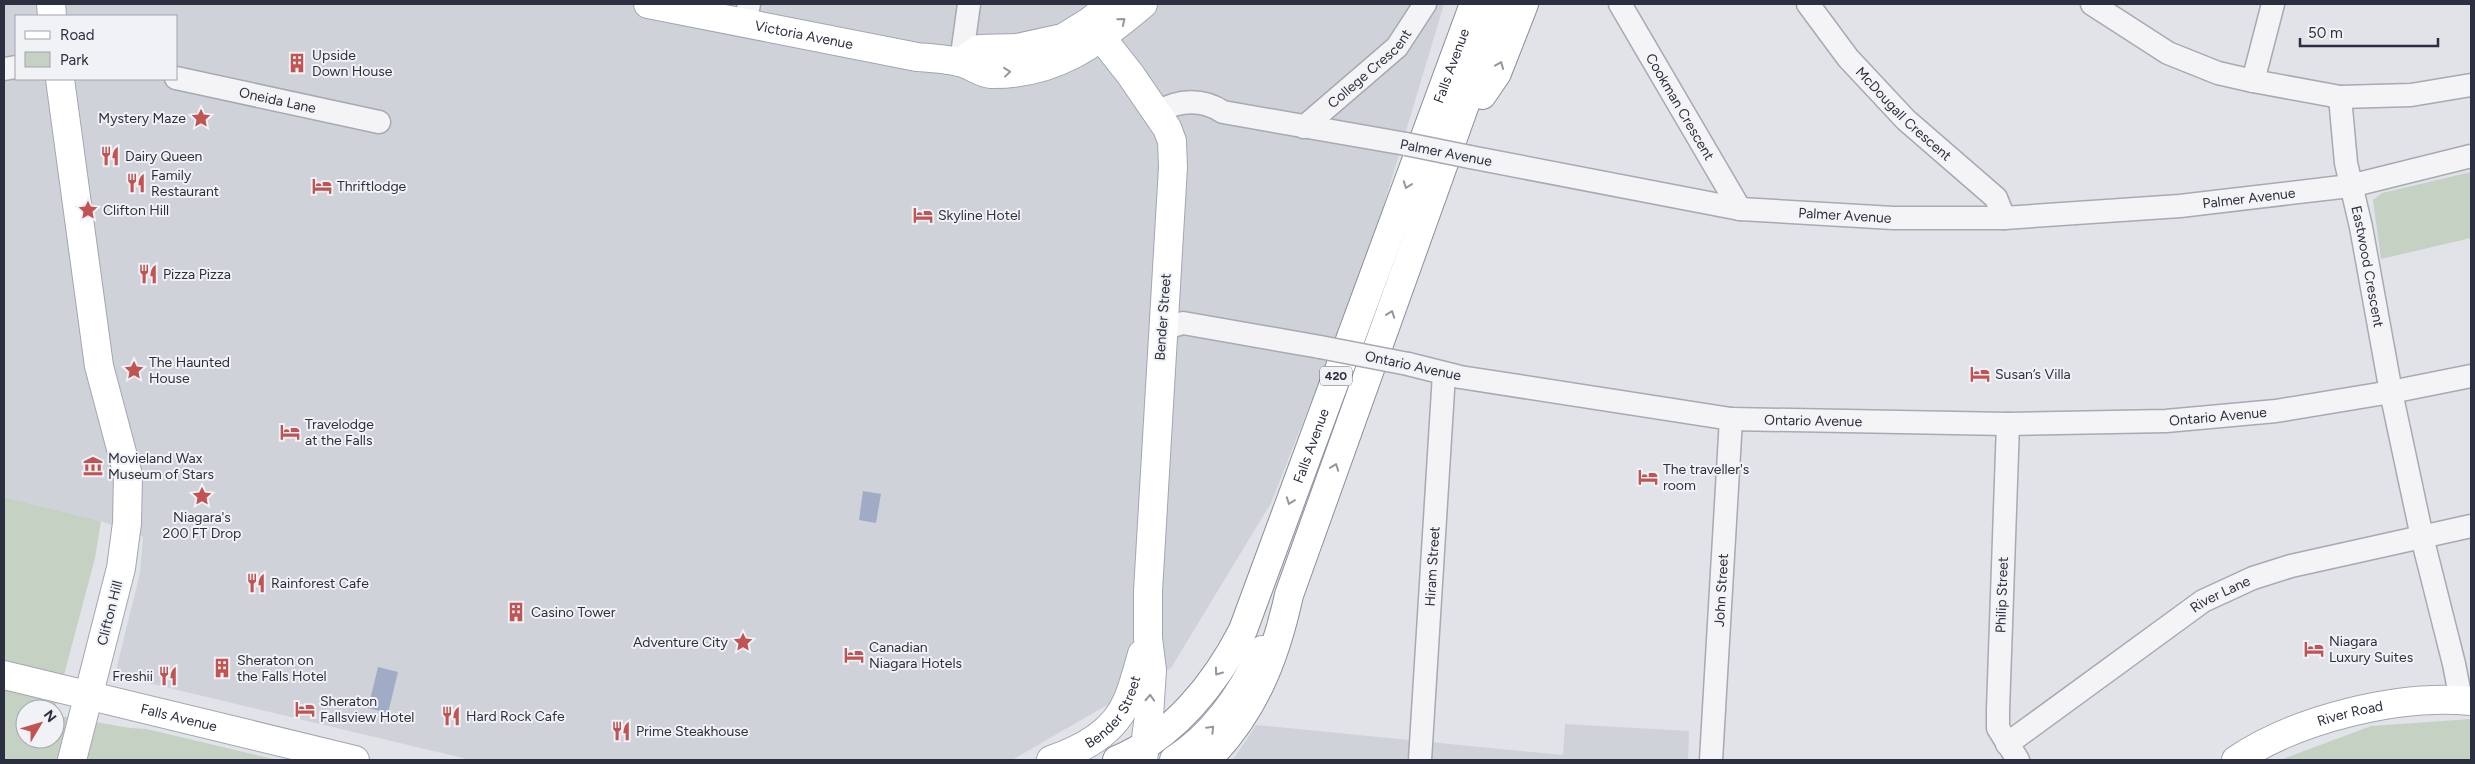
<svg xmlns="http://www.w3.org/2000/svg" width="2475" height="764" font-family="Figtree,sans-serif">
<style>
.built{fill:#d0d2da;fill-rule:evenodd}
.green{fill:#c5d2c3}
.water{fill:#a0acc5}
.lines{fill:none;stroke-linecap:round;stroke-linejoin:round}
.minor-casing{stroke:#a7a9b3;stroke-width:25}
.major-casing{stroke:#a2a6b3;stroke-width:30}
.highway-casing{stroke:#8a8f9e;stroke-width:30}
.minor{stroke:#f4f4f7;stroke-width:22}
.major{stroke:#fff;stroke-width:28}
.highway{stroke:#fff;stroke-width:28}
.minor-bridge-casing{stroke:#a7a9b3;stroke-width:25;stroke-linecap:butt}
.minor-bridge{stroke:#f4f4f7;stroke-width:22}
.oneway{stroke:#95979f}
.labels{text-anchor:middle;dominant-baseline:central;stroke-width:4;stroke-linejoin:round;paint-order:stroke}
.shield{fill:#f1f2f6;stroke:#666a76;stroke-width:1}
.shield-label{font-size:12px;font-weight:bold;fill:#2b2f3f}
.street-label{font-size:14px;fill:#2b2f3f;stroke:#f1f2f6}
.poi-label{font-size:14px;fill:#2b2f3f;stroke:#f1f2f6;text-anchor:start}
</style>
<rect width="100%" height="100%" fill="#e1e3e9"/>
<path class="built" d="M 4,4 L 1444,4 L 1368,258 L 1271,503 L 1171,668 L 1012,760 L 471,760 L 119,676 L 117,666 L 140,573 L 143,537 L 101,521 L 4,497 ZM 16,16 L 176,16 L 176,79 L 16,79 Z
M 1565,724 L 1689,731 L 1688,760 L 1233,760 L 1256,725 L 1563,755 Z"/>
<path class="green" d="M 2471,172 L 2471,238 L 2381,259 L 2373,200 L 2382,193 Z
M 4,497 L 101,521 L 95,558 L 55,709 L 25,709 L 25,739 L 55,739 L 55,715 L 130,728 L 147,729 L 277,760 L 4,760 Z
M 2471,719 L 2471,760 L 2280,760 L 2371,726 Z"/>
<path class="water" d="M 863,491 L 881,494 L 876,523 L 859,520 Z
M 378,667 L 398,672 L 388,713 L 368,708 Z"/>
<g class="lines">
<defs>
<g id="minor">
<path id="s1" d="M 1620,4 L 1740,209"/>
<path id="s2" d="M 1808,4 L 1848,58 L 1906,120 L 1996,198 L 2004,218"/>
<path d="M 2092,4 L 2168,53 L 2218,73 L 2253,81 L 2340,97 L 2411,95 L 2471,85"/>
<path d="M 745,24 L 749,4"/>
<path d="M 961,62 L 969,4"/>
<path d="M 4,69 L 16,67"/>
<path id="s3" d="M 176,78 L 379,122"/>
<path d="M 2253,81 L 2273,4"/>
<path id="s4" d="M 2340,97 L 2346,163 L 2361,227 L 2391,392 L 2422,537 L 2454,664 L 2461,700"/>
<path d="M 1157,112 C 1179,100 1202,98 1223,112 L 1406,144"/>
<path id="s5" d="M 1304,127 L 1397,47 L 1425,4"/>
<path id="s6" d="M 1470,157 L 1740,209 L 1893,218 L 2004,218 L 2180,206 L 2350,186 L 2471,156"/>
<path d="M 1162,329 L 1183,323 L 1320,347"/>
<path id="s7" d="M 1408,364 L 1460,377 L 1731,419 L 2008,424 L 2166,421 L 2276,411 L 2391,392 L 2471,376"/>
<path d="M 2008,424 L 1998,710 L 1998,728 L 2018,760"/>
<path id="s8" d="M 2007,744 L 2203,601 L 2253,578 L 2291,566 L 2471,526"/>
<path id="s9" d="M 1420,760 L 1444,374"/>
<path id="s10" d="M 1711,760 L 1731,419"/>
</g>
<g id="major">
<path d="M 51,4 L 52,16"/>
<path id="s11" d="M 648,4 L 917,57 C 931,58 946,59 959,62 C 970,64 980,73 991,74 C 1055,75 1097,43 1143,4"/>
<path d="M 1089,22 L 1130,74 L 1167,128 L 1172,141 L 1173,167 L 1148,591 L 1148,638 L 1152,670 L 1149,716 L 1143,760"/>
<path d="M 961,62 L 979,49 L 1017,48 L 1063,38 L 1089,22 L 1111,4"/>
<path d="M 60,79 L 99,366 L 128,475 L 127,523 L 121,568 L 72,760"/>
<path id="s12" d="M 4,675 L 355,760"/>
<path id="s13" d="M 1051,760 C 1083,749 1115,732 1128,699 C 1134,684 1138,668 1142,654"/>
<path d="M 1174,760 C 1215,734 1242,694 1262,650"/>
<path id="s14" d="M 2236,760 C 2297,719 2398,694 2471,701"/>
</g>
<g id="highway">
<path d="M 1482,95 L 1497,73 L 1524,4"/>
<path id="s15" d="M 1117,760 C 1173,737 1216,683 1243,630 L 1474,4"/>
<path d="M 1207,760 C 1254,712 1275,659 1289,595 L 1501,4"/>
</g>
</defs>
<use href="#minor" class="minor-casing"/>
<use href="#major" class="major-casing"/>
<use href="#highway" class="highway-casing"/>
<use href="#minor" class="minor"/>
<use href="#major" class="major"/>
<use href="#highway" class="highway"/>
<defs>
<path id="minor-bridge" d="M 1406,144 L 1470,157
M 1320,347 L 1408,364"/>
</defs>
<use href="#minor-bridge" class="minor-bridge-casing"/>
<use href="#minor-bridge" class="minor-bridge"/>
</g>
<defs><path id="oneway-chevron" d="M-2-3.5L2.5 0L-2 3.5" fill="none" stroke-width="1.6" stroke-linecap="round" stroke-linejoin="round" transform="scale(1.25)"/></defs>
<g class="oneway">
<use href="#oneway-chevron" transform="translate(1122 21) rotate(-40)"/>
<use href="#oneway-chevron" transform="translate(1500 65) rotate(-68)"/>
<use href="#oneway-chevron" transform="translate(1007 72) rotate(-6)"/>
<use href="#oneway-chevron" transform="translate(1407 185) rotate(110)"/>
<use href="#oneway-chevron" transform="translate(1391 314) rotate(-70)"/>
<use href="#oneway-chevron" transform="translate(1335 467) rotate(-70)"/>
<use href="#oneway-chevron" transform="translate(1290 501) rotate(110)"/>
<use href="#oneway-chevron" transform="translate(1218 672) rotate(126)"/>
<use href="#oneway-chevron" transform="translate(1150 698) rotate(-87)"/>
<use href="#oneway-chevron" transform="translate(1211 729) rotate(-45)"/>
</g>
<defs>
<symbol id="building-bare" viewBox="-9 -9 18 18"><path d="M-4-6H4V6H1V3H-1V6H-4ZM-2.5-4.3h1.7v1.8h-1.7ZM.8-4.3h1.7v1.8H.8ZM-2.5-1h1.7V.8h-1.7ZM.8-1h1.7V.8H.8Z" fill="#c25352" stroke="#f1f2f6" stroke-width="2.5" paint-order="stroke"/></symbol>
<symbol id="sight-bare" viewBox="-9 -9 18 18"><path d="M0-6L1.8-2.2L6-1.7L2.9 1.2L3.7 5.4L0 3.3L-3.7 5.4L-2.9 1.2L-6-1.7L-1.8-2.2Z" fill="#c25352" stroke="#f1f2f6" stroke-width="2.5" paint-order="stroke"/></symbol>
<symbol id="restaurant-bare" viewBox="-9 -9 18 18"><path d="M-5-6h1v4h1v-4h1v4h1v-4h1v5L-1.5 .5V6h-2V.5L-5-1ZM5-6V6H3V1.5H1.5Q1.5-4 5-6Z" fill="#c25352" stroke="#f1f2f6" stroke-width="2.5" paint-order="stroke"/></symbol>
<symbol id="hotel-bare" viewBox="-9 -9 18 18"><path d="M-6-4.5h1.5V1H6V5H4.5V3h-9V5H-6ZM-4 0a1.8 1.8 0 1 1 3.6 0ZM.5 0V-2.5h3Q6-2.5 6 0Z" fill="#c25352" stroke="#f1f2f6" stroke-width="2.5" paint-order="stroke"/></symbol>
<symbol id="museum-bare" viewBox="-9 -9 18 18"><path d="M0-6L6-3V-2H-6V-3ZM-5-1h2V3h-2ZM-1-1h2V3h-2ZM3-1h2V3H3ZM-6 4H6V6H-6Z" fill="#c25352" stroke="#f1f2f6" stroke-width="2.5" paint-order="stroke"/></symbol>
</defs>
<g fill-rule="evenodd">
<use href="#building-bare" x="283" y="49" width="28" height="28"/>
<use href="#sight-bare" x="187" y="104" width="28" height="28"/>
<use href="#restaurant-bare" x="96" y="142" width="28" height="28"/>
<use href="#restaurant-bare" x="122" y="169" width="28" height="28"/>
<use href="#hotel-bare" x="308" y="172" width="28" height="28"/>
<use href="#sight-bare" x="74" y="196" width="28" height="28"/>
<use href="#hotel-bare" x="909" y="201" width="28" height="28"/>
<use href="#restaurant-bare" x="134" y="260" width="28" height="28"/>
<use href="#sight-bare" x="120" y="356" width="28" height="28"/>
<use href="#hotel-bare" x="1966" y="360" width="28" height="28"/>
<use href="#hotel-bare" x="276" y="418" width="28" height="28"/>
<use href="#museum-bare" x="79" y="452" width="28" height="28"/>
<use href="#hotel-bare" x="1634" y="463" width="28" height="28"/>
<use href="#sight-bare" x="188" y="482" width="28" height="28"/>
<use href="#restaurant-bare" x="242" y="569" width="28" height="28"/>
<use href="#building-bare" x="502" y="598" width="28" height="28"/>
<use href="#sight-bare" x="729" y="628" width="28" height="28"/>
<use href="#hotel-bare" x="2300" y="635" width="28" height="28"/>
<use href="#hotel-bare" x="840" y="641" width="28" height="28"/>
<use href="#building-bare" x="208" y="654" width="28" height="28"/>
<use href="#restaurant-bare" x="154" y="662" width="28" height="28"/>
<use href="#hotel-bare" x="291" y="695" width="28" height="28"/>
<use href="#restaurant-bare" x="437" y="702" width="28" height="28"/>
<use href="#restaurant-bare" x="607" y="717" width="28" height="28"/>
</g>
<g class="labels">
<rect class="shield" x="1320" y="366.5" width="32" height="19" rx="4"/>
<g class="shield-label">
<text x="1336" y="376">420</text>
</g>
<g class="street-label">
<text stroke="none"><textPath href="#s11" startOffset="159">Victoria Avenue</textPath></text>
<text stroke="none"><textPath href="#s15" startOffset="786">Falls Avenue</textPath></text>
<text stroke="none"><textPath href="#s5" startOffset="88">College Crescent</textPath></text>
<text stroke="none"><textPath href="#s3" startOffset="104">Oneida Lane</textPath></text>
<text stroke="none"><textPath href="#s1" startOffset="119">Cookman Crescent</textPath></text>
<text stroke="none"><textPath href="#s2" startOffset="146">McDougall Crescent</textPath></text>
<text transform="translate(1446 153) rotate(11)">Palmer Avenue</text>
<text stroke="none"><textPath href="#s6" startOffset="785">Palmer Avenue</textPath></text>
<text stroke="none"><textPath href="#s6" startOffset="380">Palmer Avenue</textPath></text>
<text stroke="none"><textPath href="#s4" startOffset="172">Eastwood Crescent</textPath></text>
<text transform="translate(1163 317) rotate(-86)">Bender Street</text>
<text transform="translate(1413 366) rotate(12)">Ontario Avenue</text>
<text stroke="none"><textPath href="#s7" startOffset="815">Ontario Avenue</textPath></text>
<text stroke="none"><textPath href="#s7" startOffset="410">Ontario Avenue</textPath></text>
<text stroke="none"><textPath href="#s15" startOffset="381">Falls Avenue</textPath></text>
<text stroke="none"><textPath href="#s9" startOffset="194">Hiram Street</textPath></text>
<text stroke="none"><textPath href="#s10" startOffset="170">John Street</textPath></text>
<text transform="translate(2002 595) rotate(-88)">Philip Street</text>
<text stroke="none"><textPath href="#s8" startOffset="261">River Lane</textPath></text>
<text transform="translate(110 613) rotate(-76)">Clifton Hill</text>
<text stroke="none"><textPath href="#s13" startOffset="82">Bender Street</textPath></text>
<text stroke="none"><textPath href="#s14" startOffset="124">River Road</textPath></text>
<text stroke="none"><textPath href="#s12" startOffset="180">Falls Avenue</textPath></text>
</g>
<g class="poi-label">
<text x="312" y="55">Upside<tspan x="312" dy="16">Down House</tspan></text>
<text x="186" y="118" text-anchor="end">Mystery Maze</text>
<text x="125" y="156">Dairy Queen</text>
<text x="151" y="175">Family<tspan x="151" dy="16">Restaurant</tspan></text>
<text x="337" y="186">Thriftlodge</text>
<text x="103" y="210">Clifton Hill</text>
<text x="938" y="215">Skyline Hotel</text>
<text x="163" y="274">Pizza Pizza</text>
<text x="149" y="362">The Haunted<tspan x="149" dy="16">House</tspan></text>
<text x="1995" y="374">Susan’s Villa</text>
<text x="305" y="424">Travelodge<tspan x="305" dy="16">at the Falls</tspan></text>
<text x="108" y="458">Movieland Wax<tspan x="108" dy="16">Museum of Stars</tspan></text>
<text x="1663" y="469">The traveller's<tspan x="1663" dy="16">room</tspan></text>
<text x="202" y="517" text-anchor="middle">Niagara's<tspan x="202" dy="16">200 FT Drop</tspan></text>
<text x="271" y="583">Rainforest Cafe</text>
<text x="531" y="612">Casino Tower</text>
<text x="2329" y="641">Niagara<tspan x="2329" dy="16">Luxury Suites</tspan></text>
<text x="728" y="642" text-anchor="end">Adventure City</text>
<text x="869" y="647">Canadian<tspan x="869" dy="16">Niagara Hotels</tspan></text>
<text x="237" y="660">Sheraton on<tspan x="237" dy="16">the Falls Hotel</tspan></text>
<text x="153" y="676" text-anchor="end">Freshii</text>
<text x="320" y="701">Sheraton<tspan x="320" dy="16">Fallsview Hotel</tspan></text>
<text x="466" y="716">Hard Rock Cafe</text>
<text x="636" y="731">Prime Steakhouse</text>
</g>
</g>
<rect width="2475" height="764" fill="none" stroke="#2b2f3f" stroke-width="10"/>
<rect x="15" y="15" width="162" height="65" fill="#f1f2f6" stroke="#a2a4ad"/>
<rect x="25" y="31" width="25" height="8" fill="#ffffff" stroke="#a2a4ad"/>
<text x="60" y="40" font-size="15" fill="#2b2f3f">Road</text>
<rect x="25" y="52" width="25" height="15" fill="#c5d2c3" stroke="#a2a4ad"/>
<text x="60" y="65" font-size="15" fill="#2b2f3f">Park</text>
<g transform="translate(40 724) rotate(52)"><circle r="24" fill="#f1f2f6" stroke="#a2a4ad"/>
<path d="M0-4L9 19L0 12L-9 19Z" fill="#c25352"/>
<text y="-8" font-size="14" font-weight="bold" text-anchor="middle" fill="#2b2f3f">N</text>
</g>
<path d="M2300 38v8h138v-8" fill="none" stroke="#2b2f3f" stroke-width="2.5"/>
<text x="2308" y="38" font-size="15" fill="#2b2f3f" stroke="#f1f2f6" stroke-width="4" paint-order="stroke">50 m</text>
</svg>
